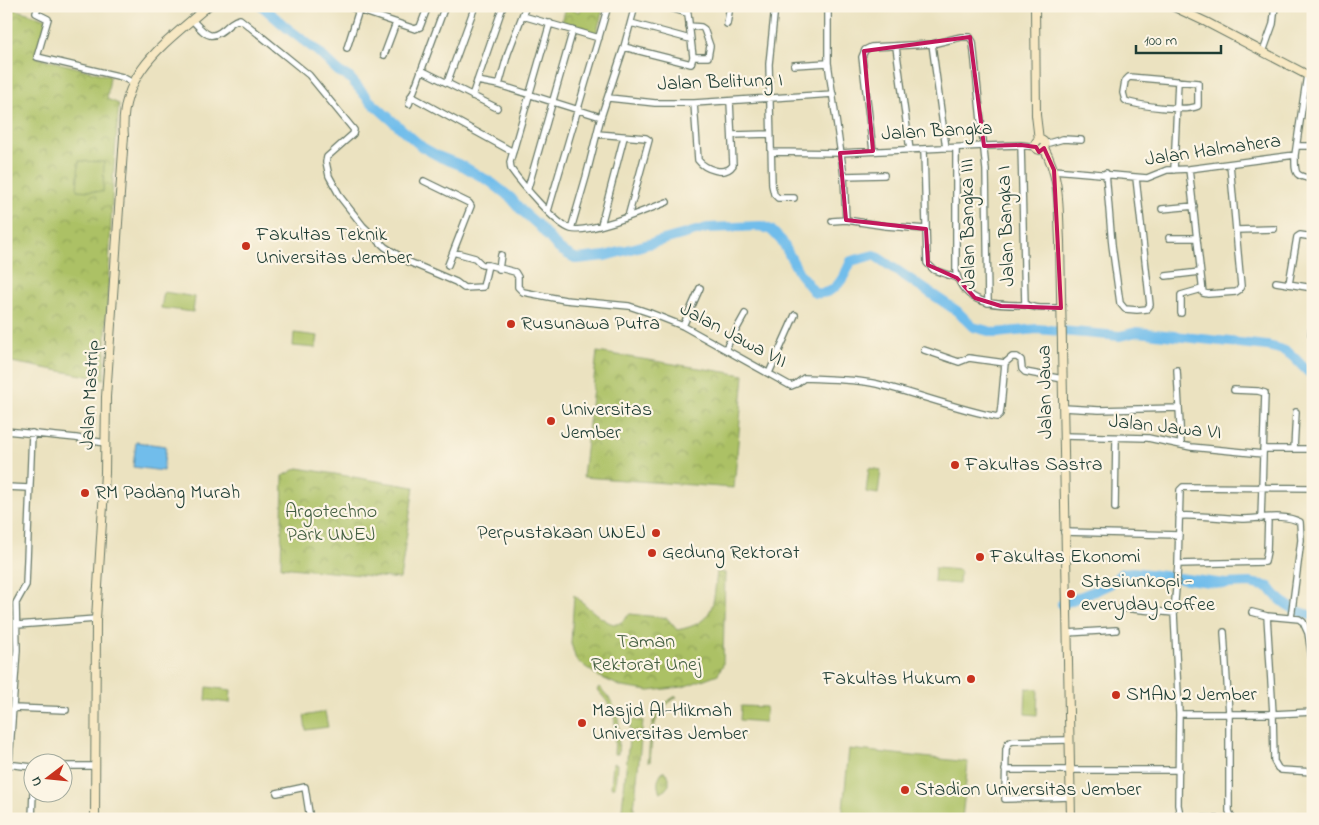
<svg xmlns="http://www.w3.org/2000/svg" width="1319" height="825" font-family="'Indie Flower',sans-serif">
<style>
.grass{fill:url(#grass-tufts);stroke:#667f4c}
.park{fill:url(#park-crowns);stroke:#667f4c}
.garden{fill:#acc165;stroke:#667f4c}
.water{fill:#71bdeb;stroke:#487d90}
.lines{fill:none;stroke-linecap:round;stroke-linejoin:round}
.river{stroke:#71bdeb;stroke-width:10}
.minor-casing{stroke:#667765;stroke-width:8}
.secondary-casing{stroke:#667765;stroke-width:10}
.minor{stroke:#fff;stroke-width:5.5}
.secondary{stroke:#f7e8c3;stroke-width:8}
.marked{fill:none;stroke:#c2185b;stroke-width:4;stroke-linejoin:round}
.poi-dot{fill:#c8321e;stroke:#fcf5e5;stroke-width:2}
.labels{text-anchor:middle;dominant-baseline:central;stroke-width:4.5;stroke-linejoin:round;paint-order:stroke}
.street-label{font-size:20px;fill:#1f3d34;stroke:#fcf5e5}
.poi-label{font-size:20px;fill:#1f3d34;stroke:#fcf5e5;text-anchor:start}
.park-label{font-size:20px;fill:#425e40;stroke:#fcf5e5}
</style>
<defs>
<pattern id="grass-tufts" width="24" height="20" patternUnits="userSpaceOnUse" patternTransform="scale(1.25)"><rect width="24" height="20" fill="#acc165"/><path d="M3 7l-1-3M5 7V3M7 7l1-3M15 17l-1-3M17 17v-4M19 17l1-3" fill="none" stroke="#8b9e54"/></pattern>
<pattern id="park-crowns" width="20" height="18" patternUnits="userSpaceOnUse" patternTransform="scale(1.25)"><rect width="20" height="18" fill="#acc165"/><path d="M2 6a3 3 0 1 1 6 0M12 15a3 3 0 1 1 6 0" fill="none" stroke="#8b9e54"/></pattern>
</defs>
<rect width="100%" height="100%" fill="#fcf5e5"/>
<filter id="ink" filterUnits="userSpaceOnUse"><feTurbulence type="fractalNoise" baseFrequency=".02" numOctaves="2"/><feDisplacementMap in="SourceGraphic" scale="10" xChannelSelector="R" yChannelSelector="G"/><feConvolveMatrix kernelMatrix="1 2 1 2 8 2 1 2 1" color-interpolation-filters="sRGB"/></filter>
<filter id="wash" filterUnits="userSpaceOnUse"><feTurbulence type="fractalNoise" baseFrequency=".0096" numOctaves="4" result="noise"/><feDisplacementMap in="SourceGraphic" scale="20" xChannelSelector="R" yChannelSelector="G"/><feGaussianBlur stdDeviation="1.12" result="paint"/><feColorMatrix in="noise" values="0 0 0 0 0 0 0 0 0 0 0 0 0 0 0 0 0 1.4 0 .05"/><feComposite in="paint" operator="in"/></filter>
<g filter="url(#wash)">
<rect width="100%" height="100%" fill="#ebe2c0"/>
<path class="grass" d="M 599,687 C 622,709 620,725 618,754 L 614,754 C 616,725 619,712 597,690 Z
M 676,696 L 677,697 C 650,713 653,735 650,762 L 648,762 C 651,734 648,711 676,696 Z
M 631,719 L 639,721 L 643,720 L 633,819 L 621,819 Z
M 613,763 L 617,764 L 615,787 L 611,787 Z
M 662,772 L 665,772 L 669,777 L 669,785 L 663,792 L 660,792 C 656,786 658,777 662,772 Z"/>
<path class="park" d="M 581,6 L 604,6 L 596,35 L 561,24 L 566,8 L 580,12 Z
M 6,7 L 48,19 L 36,57 L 110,76 L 107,99 L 119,104 L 113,179 L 104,379 L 6,361 Z
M 597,352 L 744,375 L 734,488 L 583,477 Z
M 298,468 L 414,487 L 400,579 L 281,567 L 283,476 Z
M 717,572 L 725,573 L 723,665 L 718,674 L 683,687 L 649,691 L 622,687 L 598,676 L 576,660 L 571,643 L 574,595 C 583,602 606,626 617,624 C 622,623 626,617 630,614 L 667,618 L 677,630 C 716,623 713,604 717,572 Z"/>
<path class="garden" d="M 79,161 L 104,162 L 103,192 L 77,190 Z
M 164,292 L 195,297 L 193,312 L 161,308 Z
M 294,333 L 318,336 L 316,348 L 293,346 Z
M 869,468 L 881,470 L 878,494 L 866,492 Z
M 935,568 L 960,570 L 959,584 L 934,582 Z
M 207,687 L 231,690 L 230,703 L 206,700 Z
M 1026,688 L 1038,689 L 1037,715 L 1025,714 Z
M 741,706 L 766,707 L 765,722 L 740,720 Z
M 325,712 L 328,727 L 306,730 L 304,716 Z
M 849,749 L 968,762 L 962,819 L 842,819 Z"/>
<path class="water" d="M 136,442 L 166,446 L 163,471 L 133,467 Z"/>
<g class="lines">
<path class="river" d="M 262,6 L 287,28 L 316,50 L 338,71 L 350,78 L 370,101 L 422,147 L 440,157 L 463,166 L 492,183 L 511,198 L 521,210 L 538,225 L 559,249 L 569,255 L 577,259 L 605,256 L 707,228 L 761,226 L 771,230 L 782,241 L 799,273 L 815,293 C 835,296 844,278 851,261 L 874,255 L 957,311 L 973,327 L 996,333 L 1037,329 L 1120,336 L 1137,332 L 1267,346 C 1296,351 1293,360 1313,376
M 1062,604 L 1095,591 L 1110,584 L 1122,573 L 1133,572 L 1225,584 L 1250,583 L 1269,587 C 1280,603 1294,611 1313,616"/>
</g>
</g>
<g filter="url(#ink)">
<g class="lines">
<defs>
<path id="minor" d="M 38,6 L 36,13 L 48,19 L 37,57 L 122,77 L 133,83
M 347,6 L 415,29 L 420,27 L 428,6
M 664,6 L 687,13
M 775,6 L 769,64 L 772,185 L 774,194 L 778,198 L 794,198
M 828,6 L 828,63 L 844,176 L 846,220
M 523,16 L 599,38
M 192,20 C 208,37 211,42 230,24 C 234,21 235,20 240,19 L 309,75 L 354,130 L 353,134 L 327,157 L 326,162 L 329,176 L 341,198 L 363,226 L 385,247 L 409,262 L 456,282 L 464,288 L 483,287 L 488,265
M 550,23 L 510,162 L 511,169 C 521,183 556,225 571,229 C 590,234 648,209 667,202
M 631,23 L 690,39
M 727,24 L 730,6
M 689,26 L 701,27 L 704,29 L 710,46 L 708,57 L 693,57
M 932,44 L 946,148
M 624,47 L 691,64 L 693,57 L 687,6
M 896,47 L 910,150
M 347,48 L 359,10
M 1263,52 L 1273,24 L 1275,6
M 384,55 L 396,23
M 794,65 L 828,63
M 421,70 L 497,108
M 1129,77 L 1198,83 L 1198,106 C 1185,112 1143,106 1128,102 L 1125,100 L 1123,93 L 1125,81 Z
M 477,81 L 499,85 L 601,117
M 447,83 L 475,6
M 499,85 L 508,53 L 526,6
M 411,96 L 513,152
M 472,96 L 503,6
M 609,98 L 655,103 L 694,103 L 833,94
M 694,103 L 698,160 C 705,169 725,177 733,165 L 730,101
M 409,104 L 445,6
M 597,134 L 646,138 L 649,140 L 628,217
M 733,135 L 770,134
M 1045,144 L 1063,139 L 1081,140
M 1021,145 L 1025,305
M 1297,146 L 1313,146
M 956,148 L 956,272 C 964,305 995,305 1022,305 C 1029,305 1035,308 1041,308 C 1048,308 1054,308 1061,308
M 924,150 L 927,263 L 934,270 L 957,278
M 873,151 L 862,57 L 865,50 L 871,47 L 932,44 L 961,37 L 970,37 L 973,42 L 986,170 L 988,303
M 772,152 L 840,153 L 984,146 L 1021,145 L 1036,147
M 1295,155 C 1295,174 1294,176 1313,179
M 1189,169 L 1203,293 L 1208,294 L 1236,292 L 1239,290 L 1241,286 L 1230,164
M 1054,170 L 1147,178 L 1167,170 L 1189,169 L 1295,155 L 1307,75
M 1174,170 L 1178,81
M 1106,173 L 1112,245 L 1120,303 L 1125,309 L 1137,310 L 1147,309 L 1150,305 L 1136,178
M 844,176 L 884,175
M 424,181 L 469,203 L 471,206 L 448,265
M 528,188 L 573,30
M 1162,209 L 1194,206
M 548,211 L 608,6
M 832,221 L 846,220 L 886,226 L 926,229
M 601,225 L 624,137
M 571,229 L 586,177 L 601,117 L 624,47 L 635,6
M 1236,230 L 1274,229
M 1169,238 L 1197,238
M 453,252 L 475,258 L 482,265 L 488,265 L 515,272 L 518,277 L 518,287 L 523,292 L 565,300 L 629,306 L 650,313 L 683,326 L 791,386 L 796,384 L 804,378 C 828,379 854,379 877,384 C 918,394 957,409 997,417 L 1000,414 L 1001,407 L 1005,363 L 1012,357 L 1017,357 L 1021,360 L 1022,369 L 1025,372 L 1063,379
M 499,269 L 501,255
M 1166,276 L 1200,272
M 1276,282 L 1313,288
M 1289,284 L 1297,237 L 1300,235 L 1313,237
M 1181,313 L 1181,295 L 1202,289
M 1313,321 L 1311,334 L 1313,337
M 683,326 L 700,288
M 726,348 L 745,314
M 924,350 L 959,362 L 969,358 L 1005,363
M 1177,370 L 1181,444
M 769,373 L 795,315
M 1234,390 L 1258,391 L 1265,393 L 1261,519
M 1063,408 L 1099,410 L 1178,408
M 6,431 L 76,438 L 105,443
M 1063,436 L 1148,438 L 1191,447 L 1263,454
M 1263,449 L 1313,449
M 1294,449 L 1296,412
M 6,487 L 29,488
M 1115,508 L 1116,438
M 1179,516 C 1200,515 1221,518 1242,519 C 1260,519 1284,513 1300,522 L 1301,540 L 1291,618
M 1064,532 L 1179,535
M 1178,564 L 1265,562 L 1267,551 L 1268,518
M 1122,608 L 1174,613
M 1252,612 L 1267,616 L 1299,619 L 1303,622 L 1308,633 L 1313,666
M 1267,616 L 1273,714 L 1274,761 L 1278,768 L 1281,770 L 1313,772
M 17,625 L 96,619
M 1224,632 L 1229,714 L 1229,811 L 1232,819
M 1067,633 L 1116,630
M 6,689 L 14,689
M 13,708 L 66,710
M 1179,714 L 1273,714 L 1313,712
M 1068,740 L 1013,741 L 1008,743 L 1006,749 L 1005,799 L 1071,797
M 6,764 L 32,767
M 9,764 L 17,650 L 16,603 L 26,585 L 32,433
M 62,766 L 95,766
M 1005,770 L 1179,770
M 277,793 L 305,787 L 310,819
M 1185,818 L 1217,819
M 32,819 L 33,792
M 1186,819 L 1180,814 L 1178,805 L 1179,714 L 1174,613 L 1178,564 L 1180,490 L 1183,487 L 1313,488"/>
<path id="secondary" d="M 1035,6 L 1036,115 L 1039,140
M 1172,6 L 1206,22 L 1313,78
M1035 145a5 5 0 1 1 10 0a5 5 0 1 1-10 0Z
M 1044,148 C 1061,179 1058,207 1060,241 L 1071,819
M 95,819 L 96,619 L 105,473 L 106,397 L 124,136 C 118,73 166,43 208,6"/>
</defs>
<use href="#minor" class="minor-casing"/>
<use href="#secondary" class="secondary-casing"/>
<use href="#minor" class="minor"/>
<use href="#secondary" class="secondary"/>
</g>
</g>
<path class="marked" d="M 970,37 L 984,146 L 1021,145 L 1036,147 L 1039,152 L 1044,148 L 1054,170 L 1061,308 L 1001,306 L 975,298 L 957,278 L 928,265 L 926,229 L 846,220 L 840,153 L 873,151 L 864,51 Z"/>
<g class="poi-dot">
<circle cx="246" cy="246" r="5"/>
<circle cx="511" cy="324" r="5"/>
<circle cx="551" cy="421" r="5"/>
<circle cx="955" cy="465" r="5"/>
<circle cx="85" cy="493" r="5"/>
<circle cx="656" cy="533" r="5"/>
<circle cx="652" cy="553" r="5"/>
<circle cx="980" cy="557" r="5"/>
<circle cx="1071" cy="594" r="5"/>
<circle cx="971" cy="679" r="5"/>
<circle cx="1116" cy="695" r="5"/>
<circle cx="582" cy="723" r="5"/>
<circle cx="905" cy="790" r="5"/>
</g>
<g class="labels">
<g class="street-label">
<text transform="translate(720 83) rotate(-2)">Jalan Belitung I</text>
<text transform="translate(937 132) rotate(-3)">Jalan Bangka</text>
<text transform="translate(1213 151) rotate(-8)">Jalan Halmahera</text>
<text transform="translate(969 224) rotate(-91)">Jalan Bangka III</text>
<text transform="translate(1007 226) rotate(-92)">Jalan Bangka I</text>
<text transform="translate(733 336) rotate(28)">Jalan Jawa VII</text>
<text transform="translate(1046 392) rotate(-91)">Jalan Jawa</text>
<text transform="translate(91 395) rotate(-87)">Jalan Mastrip</text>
<text transform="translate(1165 428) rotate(6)">Jalan Jawa VI</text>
</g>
<g class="poi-label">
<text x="256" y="235">Fakultas Teknik<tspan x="256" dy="23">Universitas Jember</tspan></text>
<text x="521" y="324">Rusunawa Putra</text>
<text x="561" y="410">Universitas<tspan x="561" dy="23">Jember</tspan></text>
<text x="965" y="465">Fakultas Sastra</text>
<text x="95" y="493">RM Padang Murah</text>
<text x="646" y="533" text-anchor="end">Perpustakaan UNEJ</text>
<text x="662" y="553">Gedung Rektorat</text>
<text x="990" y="557">Fakultas Ekonomi</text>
<text x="1081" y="582">Stasiunkopi -<tspan x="1081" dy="23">everyday coffee</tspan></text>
<text x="961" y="679" text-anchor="end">Fakultas Hukum</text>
<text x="1126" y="695">SMAN 2 Jember</text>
<text x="592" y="711">Masjid Al-Hikmah<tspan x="592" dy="23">Universitas Jember</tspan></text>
<text x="915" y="790">Stadion Universitas Jember</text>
</g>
<g class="park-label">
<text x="331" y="512">Argotechno<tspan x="331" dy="23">Park UNEJ</tspan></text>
<text x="646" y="642">Taman<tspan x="646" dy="23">Rektorat Unej</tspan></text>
</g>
</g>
<rect width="1319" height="825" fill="none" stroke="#fcf5e5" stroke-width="25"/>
<g transform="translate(48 778) rotate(254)"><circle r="24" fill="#fcf5e5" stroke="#a4ab9e"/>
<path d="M0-4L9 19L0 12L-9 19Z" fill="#c8321e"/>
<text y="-8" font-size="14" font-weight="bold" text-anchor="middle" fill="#1f3d34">U</text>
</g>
<path d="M1136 45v8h85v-8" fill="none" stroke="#1f3d34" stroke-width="2.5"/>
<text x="1144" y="45" font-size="15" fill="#1f3d34" stroke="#fcf5e5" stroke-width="4" paint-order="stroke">100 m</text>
</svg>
